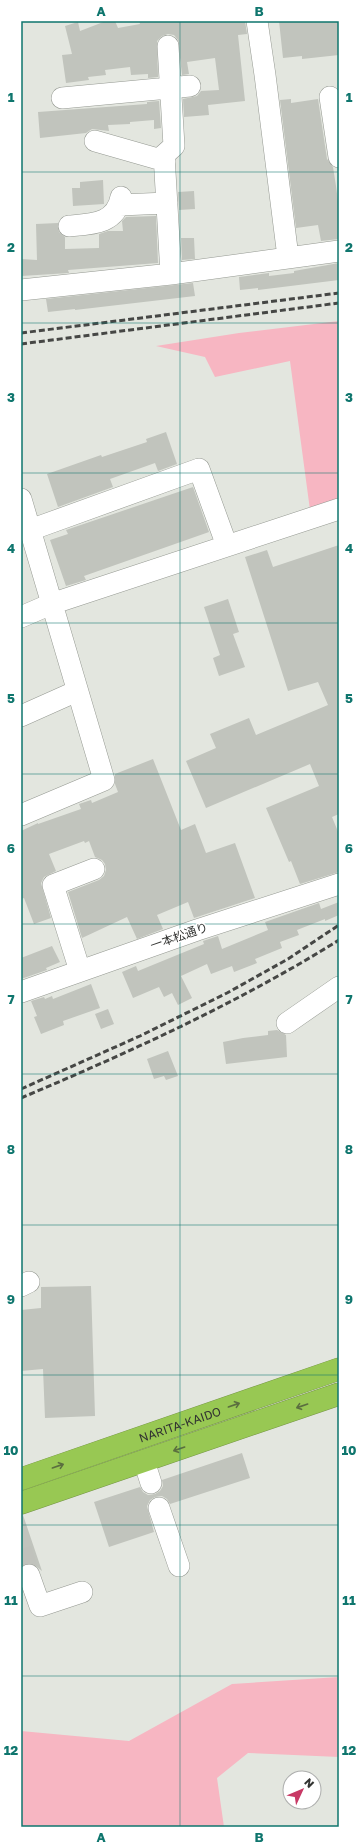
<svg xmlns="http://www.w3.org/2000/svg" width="360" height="1848" font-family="'Golos Text','Noto Sans JP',sans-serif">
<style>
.green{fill:#f7b6c2}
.building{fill:#c1c4bd}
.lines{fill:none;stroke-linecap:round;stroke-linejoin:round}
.minor-tunnel{stroke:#c0c2bc;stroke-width:21;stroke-dasharray:21 10;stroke-linecap:butt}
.minor-casing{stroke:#959992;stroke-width:22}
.highway-casing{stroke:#759447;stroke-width:23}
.minor{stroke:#fff;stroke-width:21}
.highway{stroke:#98c853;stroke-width:22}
.rail{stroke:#464745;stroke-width:3;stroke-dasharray:6 3;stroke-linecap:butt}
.oneway{stroke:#5b6f3f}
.grid{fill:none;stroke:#0f766e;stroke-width:1;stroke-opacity:0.55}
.labels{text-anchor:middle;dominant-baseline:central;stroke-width:3;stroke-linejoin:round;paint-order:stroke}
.street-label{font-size:12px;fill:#333432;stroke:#fff}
.neatline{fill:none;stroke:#0f766e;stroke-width:1.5}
.grid-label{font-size:13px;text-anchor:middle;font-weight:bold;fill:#0f766e}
</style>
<rect width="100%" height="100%" fill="#e3e6df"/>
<path class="green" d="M 339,321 L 339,501 L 310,510 L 290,361 L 215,377 L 205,357 L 156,346 L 239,333 Z
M 339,1677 L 339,1757 L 248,1753 L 217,1778 L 224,1827 L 21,1827 L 21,1731 L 129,1741 L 232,1684 Z"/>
<path class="building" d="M 106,21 L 115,21 L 118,28 L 140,24 L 139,21 L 245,21 L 247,34 L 238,35 L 245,101 L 208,105 L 209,115 L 184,117 L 183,99 L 197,96 L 201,91 L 219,90 L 215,58 L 187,62 L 189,74 L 182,75 L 178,40 L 174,35 L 168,34 L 162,36 L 157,41 L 158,77 L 148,78 L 148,74 L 131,75 L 130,67 L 105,70 L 106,75 L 88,77 L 89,80 L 66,83 L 62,55 L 72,54 L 65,26 L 78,22 L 80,31 Z
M 279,21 L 339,21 L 339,55 L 302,59 L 302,56 L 283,58 Z
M 291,99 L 291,103 L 318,99 L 327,159 L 333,167 L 336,186 L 339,209 L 339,239 L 321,241 L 318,225 L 296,228 L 280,100 Z
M 159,101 L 161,128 L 154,129 L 154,120 L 130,122 L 130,124 L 108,125 L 109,131 L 92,129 L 86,133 L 40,138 L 38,112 L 147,104 L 147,102 Z
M 103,180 L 104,204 L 73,206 L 72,188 L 80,188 L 80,182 Z
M 194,191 L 195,209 L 179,210 L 178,192 Z
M 156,216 L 158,263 L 68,270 L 69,273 L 21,276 L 21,259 L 37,260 L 36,224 L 58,223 L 59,232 L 65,237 L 65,249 L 99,248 L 99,234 L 108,231 L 123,231 L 122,221 L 126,217 Z
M 181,238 L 194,238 L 195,259 L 182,260 Z
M 339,263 L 339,280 L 258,290 L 258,288 L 240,290 L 239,277 L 269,273 L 269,276 L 294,273 L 294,271 Z
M 193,283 L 195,296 L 75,310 L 75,309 L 48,312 L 46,299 Z
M 166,432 L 177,464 L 158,471 L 155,463 L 110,479 L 113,487 L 58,507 L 47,474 L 101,455 L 102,457 L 147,442 L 146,439 Z
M 193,487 L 209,532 L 84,576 L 86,580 L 66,586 L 50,540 L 68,534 L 66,530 Z
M 339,545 L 339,814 L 332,817 L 339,834 L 339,872 L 300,884 L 291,861 L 289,862 L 266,808 L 319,786 L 310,764 L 206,808 L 186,761 L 216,748 L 210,734 L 249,718 L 256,735 L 328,705 L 318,682 L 288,691 L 245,557 L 267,550 L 273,567 Z
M 228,599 L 239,632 L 233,634 L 245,667 L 219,676 L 213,658 L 220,655 L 204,607 Z
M 153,759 L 181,830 L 195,824 L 206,853 L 235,843 L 255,898 L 194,918 L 188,902 L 157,915 L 163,929 L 137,939 L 127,917 L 82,938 L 68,892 L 99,880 L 104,876 L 106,870 L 105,864 L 102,860 L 95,857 L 89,841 L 85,843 L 84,841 L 49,854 L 56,871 L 44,877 L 41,883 L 51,918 L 34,924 L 24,898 L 21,899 L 21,831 L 38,823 L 38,824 L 81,809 L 79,804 L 91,800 L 92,803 L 118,792 L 115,784 L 115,774 Z
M 339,902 L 339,915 L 325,921 L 325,919 L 297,930 L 299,935 L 280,942 L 282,948 L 255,959 L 257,963 L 234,972 L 232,966 L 211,974 L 207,964 L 181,976 L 192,998 L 178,1005 L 172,993 L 164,997 L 159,987 L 133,998 L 122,972 L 136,966 L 138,971 L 204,944 L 203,941 L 218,936 L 222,949 L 268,930 L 265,922 L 319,903 L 321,909 Z
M 52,946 L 60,962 L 46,968 L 47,970 L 21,979 L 21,958 Z
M 91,984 L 100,1008 L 63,1021 L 64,1025 L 41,1034 L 34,1017 L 37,1016 L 31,1001 L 44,997 L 45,999 L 52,996 L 53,999 Z
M 108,1009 L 114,1024 L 101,1029 L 95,1014 Z
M 277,1030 L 286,1035 L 287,1057 L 226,1064 L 223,1042 L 243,1038 L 268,1035 L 268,1031 Z
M 168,1051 L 178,1076 L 166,1080 L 164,1076 L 154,1079 L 147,1059 Z
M 91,1286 L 95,1416 L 45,1418 L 43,1369 L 21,1371 L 21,1310 L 41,1308 L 41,1287 Z
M 242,1453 L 250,1478 L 170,1504 L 167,1499 L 162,1496 L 155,1497 L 150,1500 L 147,1506 L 154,1532 L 109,1547 L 94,1502 L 140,1487 L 143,1492 L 148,1495 L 155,1494 L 160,1491 L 163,1486 L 162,1480 Z
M 21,1515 L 23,1515 L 42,1571 L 32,1563 L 25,1564 L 21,1566 Z"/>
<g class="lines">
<path class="minor-tunnel" d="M 21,1549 L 29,1575"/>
<defs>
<path id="minor" d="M 257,21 L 265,75 L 288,257
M 168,46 L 174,146 L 164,155 L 171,274
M 330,97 L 339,157
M 62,98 L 190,86
M 95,141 L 165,161
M 120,205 L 167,203
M 69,226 C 92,224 116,224 121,197
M 21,290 L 171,274 L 339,251
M 21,499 L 104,780 L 21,815
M 30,530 L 199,469 L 227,546
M 21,617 L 51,604 L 339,509
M 21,716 L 77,691
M 80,971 L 53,885 L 94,869
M 21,992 L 197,930 L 339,884
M 287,1023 L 339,987
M 21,1286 L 29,1282
M 144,1461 L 151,1483
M 159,1508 L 179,1566
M 29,1575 L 40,1606 L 82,1592"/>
<g id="highway">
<path id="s1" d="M 21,1479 L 339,1369"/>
<path d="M 21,1503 L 339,1394"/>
</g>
</defs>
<use href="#minor" class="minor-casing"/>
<use href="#highway" class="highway-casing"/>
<use href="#minor" class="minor"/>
<use href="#highway" class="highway"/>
<path class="rail" d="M 21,333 L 339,293
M 21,344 L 339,303
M 21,1089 L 140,1036 L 227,993 L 288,959 L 339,925
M 21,1098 C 130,1052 238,1003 339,940"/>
</g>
<defs><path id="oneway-shaft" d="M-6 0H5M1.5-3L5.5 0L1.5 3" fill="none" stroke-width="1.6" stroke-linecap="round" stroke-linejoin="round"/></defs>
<g class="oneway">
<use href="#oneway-shaft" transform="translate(234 1405) rotate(-19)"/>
<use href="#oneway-shaft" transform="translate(302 1406) rotate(161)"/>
<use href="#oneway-shaft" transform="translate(179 1449) rotate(161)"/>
<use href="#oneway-shaft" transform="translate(58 1466) rotate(-19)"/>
</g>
<path class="grid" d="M 180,21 L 180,1827M 21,172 L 339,172M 21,323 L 339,323M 21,473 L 339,473M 21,623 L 339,623M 21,774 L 339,774M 21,924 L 339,924M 21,1074 L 339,1074M 21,1225 L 339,1225M 21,1375 L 339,1375M 21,1525 L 339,1525M 21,1676 L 339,1676"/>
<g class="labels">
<g class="street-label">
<text transform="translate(179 936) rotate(-19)">一本松通り</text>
<text stroke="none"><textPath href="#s1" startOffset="168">NARITA-KAIDO</textPath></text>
</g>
</g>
<rect width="360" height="1848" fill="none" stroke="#ffffff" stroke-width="44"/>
<g transform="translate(302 1790) rotate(46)"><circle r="19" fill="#ffffff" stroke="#adaead"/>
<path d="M0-3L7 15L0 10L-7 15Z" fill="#c83965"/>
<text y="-6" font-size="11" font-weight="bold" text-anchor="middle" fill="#333432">N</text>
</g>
<rect x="22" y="22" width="316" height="1804" class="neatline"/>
<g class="grid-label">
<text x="101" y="16">A</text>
<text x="259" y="16">B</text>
<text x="11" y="102">1</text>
<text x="349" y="102">1</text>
<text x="11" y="252">2</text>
<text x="349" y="252">2</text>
<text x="11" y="402">3</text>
<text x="349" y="402">3</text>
<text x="11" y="553">4</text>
<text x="349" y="553">4</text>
<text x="11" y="703">5</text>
<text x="349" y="703">5</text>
<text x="11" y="853">6</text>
<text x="349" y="853">6</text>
<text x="11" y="1004">7</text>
<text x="349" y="1004">7</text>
<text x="11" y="1154">8</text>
<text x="349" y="1154">8</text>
<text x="11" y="1304">9</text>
<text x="349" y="1304">9</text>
<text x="11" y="1455">10</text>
<text x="349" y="1455">10</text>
<text x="11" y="1605">11</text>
<text x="349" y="1605">11</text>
<text x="11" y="1755">12</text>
<text x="349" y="1755">12</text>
<text x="101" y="1842">A</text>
<text x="259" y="1842">B</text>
</g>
</svg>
